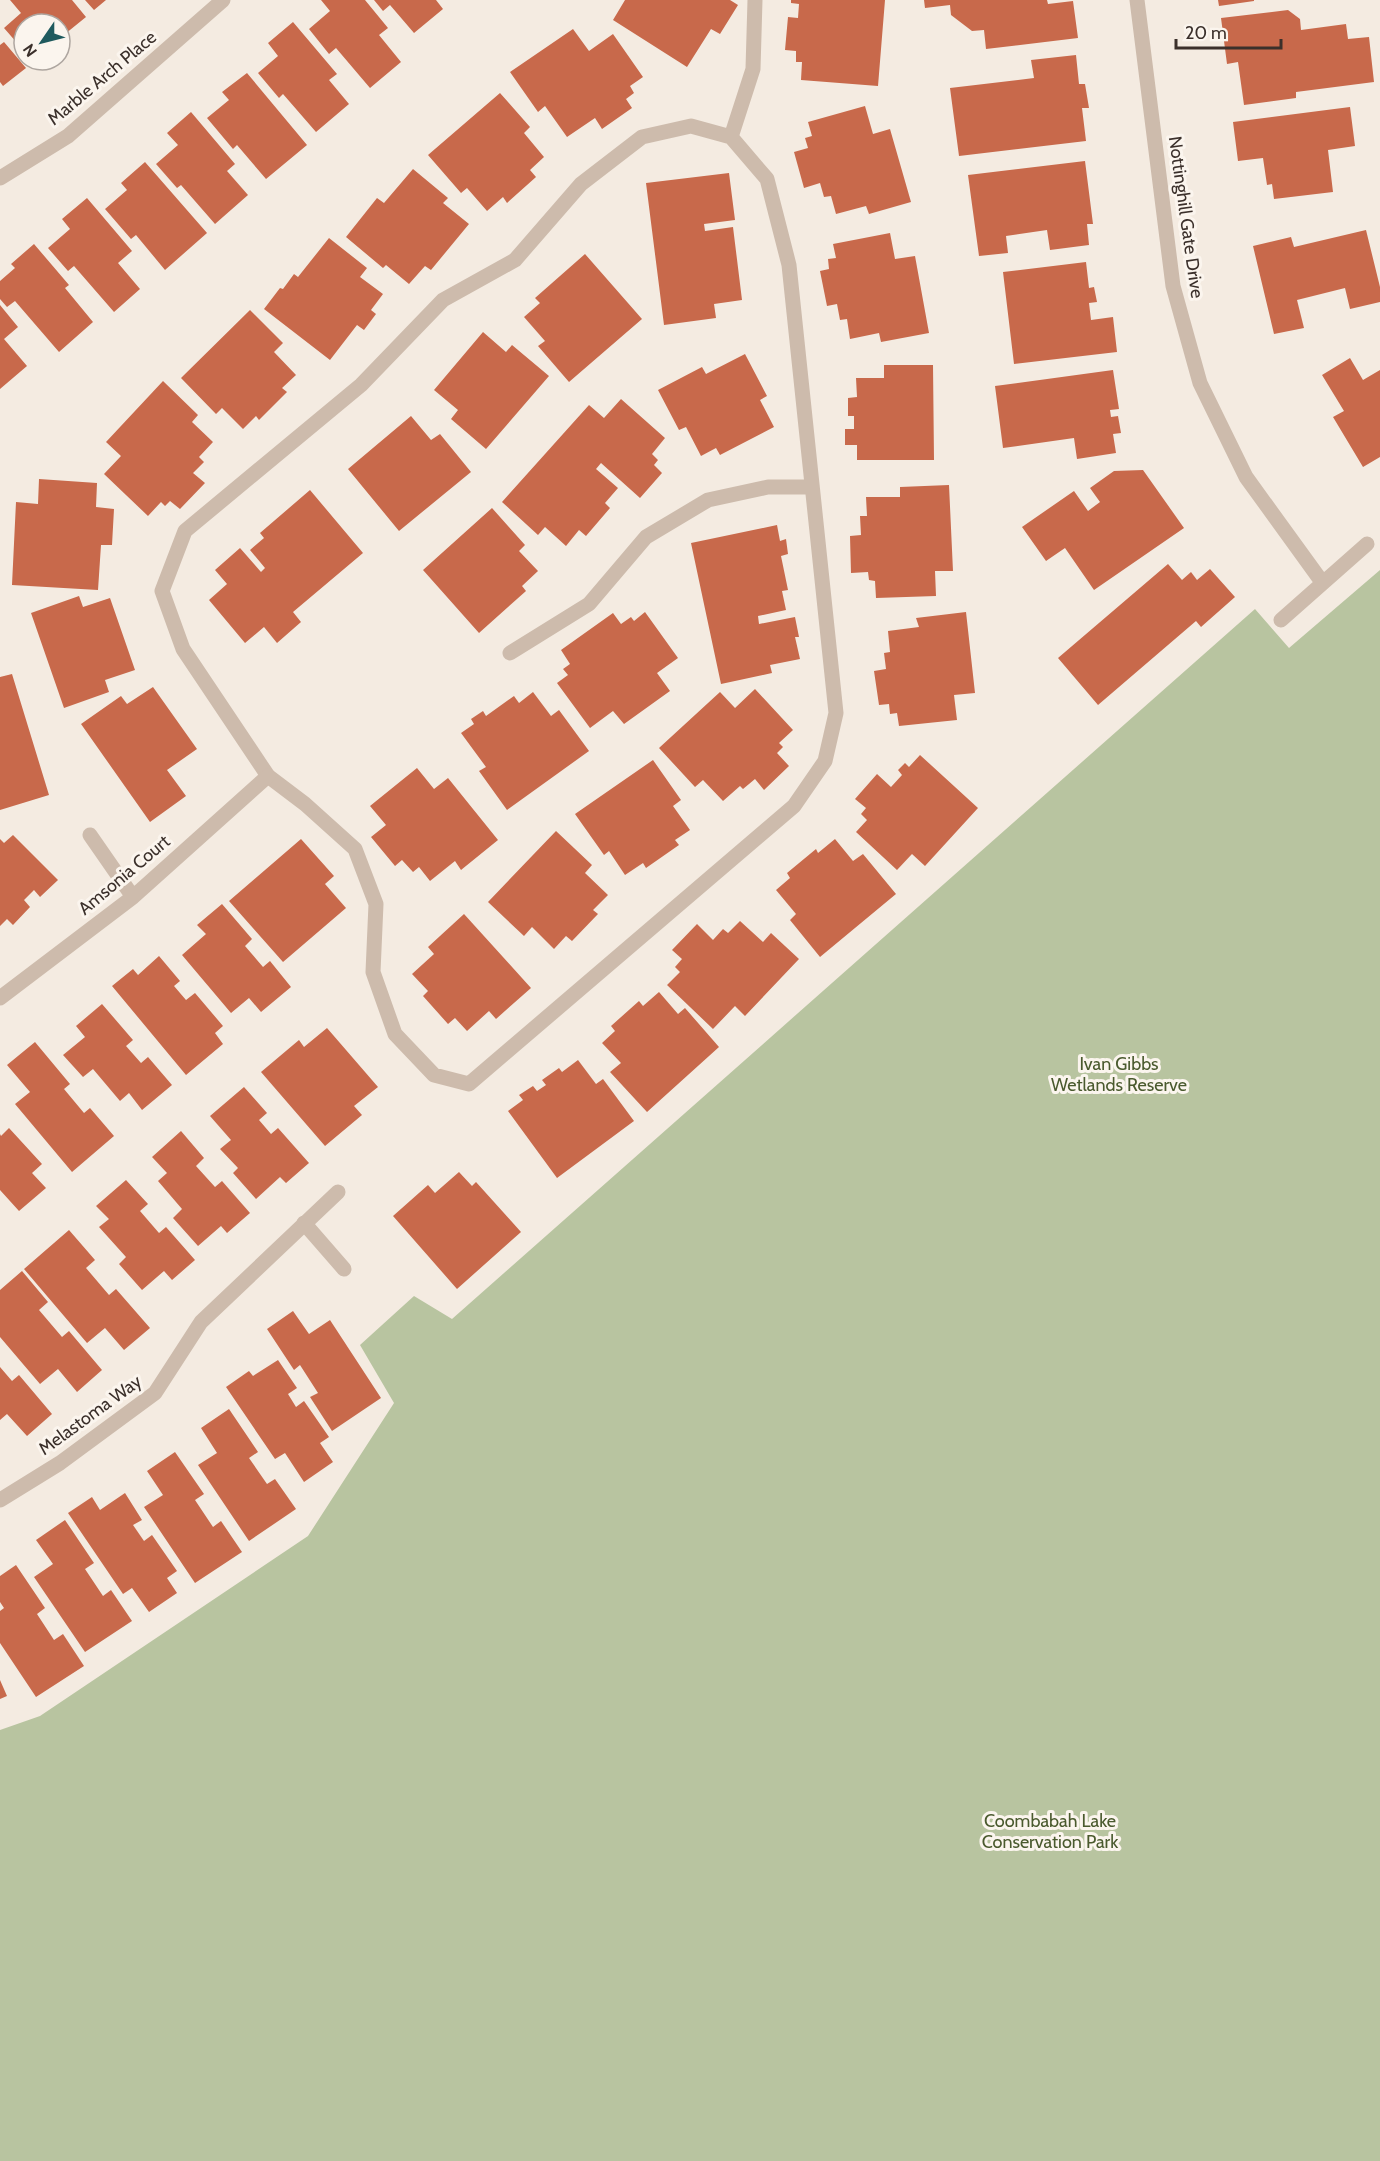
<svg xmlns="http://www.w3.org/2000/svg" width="1380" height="2161" font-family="Cabin,sans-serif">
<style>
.green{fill:#b8c4a0}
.building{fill:#c8694b}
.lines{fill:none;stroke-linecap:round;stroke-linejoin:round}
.service{stroke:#cdbbac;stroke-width:15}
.minor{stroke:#cdbbac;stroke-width:15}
.labels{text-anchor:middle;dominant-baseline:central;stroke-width:6;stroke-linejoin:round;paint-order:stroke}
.street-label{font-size:18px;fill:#3b302b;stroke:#fbf5ee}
.park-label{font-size:18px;fill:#4a5a2e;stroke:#fbf5ee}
</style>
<rect width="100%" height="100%" fill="#f4ebe1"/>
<path class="green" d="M 1380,570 L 1380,2161 L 0,2161 L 0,1730 L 40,1716 L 308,1536 L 394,1403 L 360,1345 L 414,1296 L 452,1319 L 1255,609 L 1289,648 Z"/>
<path class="building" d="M 10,0 L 72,0 L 86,17 L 65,34 L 68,39 L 60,45 L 60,24 L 24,24 L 24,51 L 4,28 L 21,13 Z
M 85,0 L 106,0 L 94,10 Z
M 321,0 L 365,0 L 388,28 L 379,35 L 401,62 L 370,88 L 336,48 L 329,54 L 309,29 L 330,11 Z
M 374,0 L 436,0 L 443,9 L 414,33 L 390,5 L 383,11 Z
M 625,0 L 730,0 L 738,5 L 720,34 L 711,29 L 687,67 L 613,20 Z
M 791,0 L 885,0 L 878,86 L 801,80 L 802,62 L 796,62 L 796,51 L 785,50 L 788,17 L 798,18 L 799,4 L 791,3 Z
M 924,0 L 1047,0 L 1048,4 L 1073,1 L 1078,38 L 986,49 L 984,30 L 972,31 L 951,15 L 950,5 L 925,8 Z
M 1218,0 L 1254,0 L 1254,1 L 1219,6 Z
M 1288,10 L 1300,19 L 1301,30 L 1346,24 L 1348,39 L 1369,37 L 1374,82 L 1296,92 L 1296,98 L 1244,105 L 1238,62 L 1227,64 L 1221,18 Z
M 293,22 L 337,74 L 329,80 L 349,104 L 316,132 L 283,94 L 279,98 L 258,73 L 278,56 L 268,43 Z
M 573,29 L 589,51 L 613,34 L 643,77 L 630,86 L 634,93 L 626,99 L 632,108 L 602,129 L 595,118 L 567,137 L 545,106 L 538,112 L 510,72 Z
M 4,42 L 26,68 L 3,86 L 0,82 L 0,45 Z
M 1076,55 L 1079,84 L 1085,84 L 1089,108 L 1082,108 L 1086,141 L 959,156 L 950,88 L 1034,78 L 1031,60 Z
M 247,73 L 307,145 L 266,179 L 237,145 L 233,149 L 207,118 L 229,100 L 222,92 Z
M 500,93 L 530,127 L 524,133 L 544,157 L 530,170 L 536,177 L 507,203 L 503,197 L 487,211 L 467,188 L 461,193 L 428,155 Z
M 865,106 L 873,134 L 890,129 L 911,202 L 869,214 L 866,206 L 836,214 L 831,196 L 824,197 L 820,183 L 804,188 L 794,152 L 808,148 L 805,138 L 812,136 L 808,122 Z
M 1350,107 L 1355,146 L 1328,150 L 1333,192 L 1274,199 L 1272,184 L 1267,185 L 1263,158 L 1238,161 L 1233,122 Z
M 191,112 L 235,164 L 227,171 L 248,195 L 215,224 L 181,185 L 177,188 L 156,164 L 178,145 L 167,133 Z
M 1085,161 L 1093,224 L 1087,224 L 1089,245 L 1050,250 L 1047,230 L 1006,236 L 1008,253 L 979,256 L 968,175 Z
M 145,162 L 207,233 L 165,270 L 136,235 L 131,239 L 105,209 L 127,190 L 121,183 Z
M 413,169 L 448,198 L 443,203 L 469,224 L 431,270 L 425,266 L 409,284 L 386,265 L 383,268 L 346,237 L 377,198 L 384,203 Z
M 729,173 L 735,220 L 704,224 L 705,231 L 733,227 L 742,300 L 714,304 L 716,318 L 664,325 L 646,183 Z
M 87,198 L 132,251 L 118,263 L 140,289 L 114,312 L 74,266 L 68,271 L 48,248 L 70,229 L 62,219 Z
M 1366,230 L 1380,287 L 1380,302 L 1350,309 L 1345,288 L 1297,300 L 1304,328 L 1274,334 L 1253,246 L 1291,237 L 1294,247 Z
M 890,233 L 895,259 L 915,256 L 929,333 L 881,342 L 879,333 L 850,339 L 847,319 L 840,320 L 837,304 L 827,306 L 820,271 L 829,269 L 828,259 L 836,258 L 833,244 Z
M 329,238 L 367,268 L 360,277 L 383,294 L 371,310 L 376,314 L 364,330 L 357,325 L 330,360 L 264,309 L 280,288 L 283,289 L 294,274 L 298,277 Z
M 34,244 L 69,285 L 65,288 L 93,322 L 59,352 L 15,301 L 7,307 L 0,299 L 0,281 L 15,268 L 11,264 Z
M 585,254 L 642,319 L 569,382 L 538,346 L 545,341 L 524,317 L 540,303 L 535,298 Z
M 1086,262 L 1089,288 L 1094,287 L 1097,302 L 1089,303 L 1091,320 L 1113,317 L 1117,352 L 1014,364 L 1003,272 Z
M 0,305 L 18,327 L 4,339 L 27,366 L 0,389 Z
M 250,310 L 283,343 L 274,352 L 296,375 L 282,388 L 287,392 L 259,420 L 256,416 L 243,429 L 222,408 L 216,414 L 181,378 Z
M 483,332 L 506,352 L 512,345 L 549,376 L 486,449 L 451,419 L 458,410 L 434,390 Z
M 745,354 L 767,396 L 760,400 L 774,427 L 720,455 L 716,448 L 701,456 L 686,427 L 679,430 L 658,390 L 702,367 L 706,374 Z
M 1350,358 L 1363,380 L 1380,370 L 1380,457 L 1363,467 L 1333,417 L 1344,411 L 1322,375 Z
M 884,365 L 933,365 L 934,460 L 857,460 L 857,445 L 845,445 L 845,429 L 854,429 L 854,416 L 848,416 L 848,398 L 857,397 L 856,378 L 884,378 Z
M 1113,370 L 1119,409 L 1110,410 L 1111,417 L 1118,416 L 1121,433 L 1113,434 L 1116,453 L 1077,459 L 1074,438 L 1003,448 L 995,386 Z
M 163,381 L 198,415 L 192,422 L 213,442 L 199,457 L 204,462 L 193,473 L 205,483 L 180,509 L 170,501 L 165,506 L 161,502 L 148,516 L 104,474 L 121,456 L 106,442 Z
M 621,399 L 665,438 L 652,454 L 658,460 L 654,465 L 662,473 L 640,498 L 601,463 L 596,469 L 618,488 L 605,503 L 610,508 L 586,536 L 579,530 L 566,546 L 545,527 L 538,535 L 502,502 L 589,405 L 604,418 Z
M 411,416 L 431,440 L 440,434 L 471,472 L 399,531 L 348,469 Z
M 1143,470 L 1184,528 L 1094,590 L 1065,548 L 1046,561 L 1022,527 L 1074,491 L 1088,511 L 1100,502 L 1090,488 L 1114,471 Z
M 39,479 L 97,483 L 96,507 L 114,509 L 112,545 L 101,545 L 98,590 L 12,585 L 16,502 L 38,504 Z
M 949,485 L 953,571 L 935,571 L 936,596 L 876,598 L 875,581 L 869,580 L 868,572 L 851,573 L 850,536 L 861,535 L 860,516 L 867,516 L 866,497 L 900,497 L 900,487 Z
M 310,490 L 363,553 L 293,612 L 301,622 L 277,643 L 264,627 L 245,643 L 209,600 L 227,584 L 215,570 L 240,548 L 261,572 L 265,568 L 250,550 L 264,538 L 260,533 Z
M 492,508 L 525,545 L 519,551 L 538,571 L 522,586 L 526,591 L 479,633 L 423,570 Z
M 777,525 L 780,541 L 786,539 L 788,554 L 781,556 L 788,590 L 782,591 L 786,610 L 758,616 L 759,624 L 795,617 L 799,637 L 795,637 L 800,659 L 770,665 L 772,673 L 721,684 L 691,543 Z
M 1168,564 L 1182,580 L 1191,572 L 1197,580 L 1210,569 L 1235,597 L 1201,627 L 1196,621 L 1098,705 L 1058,658 Z
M 79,596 L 83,607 L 110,598 L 135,670 L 105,680 L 109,692 L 64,708 L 31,613 Z
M 645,612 L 678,658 L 657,673 L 670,691 L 624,724 L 613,711 L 590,728 L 557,683 L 568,675 L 563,669 L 570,664 L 561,650 L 613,613 L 621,624 L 631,617 L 634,621 Z
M 966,612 L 975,693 L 954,695 L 957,720 L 899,726 L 897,713 L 890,714 L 889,704 L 879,705 L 874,671 L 886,669 L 884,653 L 890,652 L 888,631 L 919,627 L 916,618 Z
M 12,674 L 49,795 L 0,810 L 0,677 Z
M 153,687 L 197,749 L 167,770 L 186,796 L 150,822 L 81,724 L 121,696 L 127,704 Z
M 755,689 L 793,730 L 779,743 L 783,747 L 777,753 L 789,766 L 764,790 L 755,779 L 743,789 L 740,786 L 723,801 L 703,780 L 695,787 L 659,748 L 720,692 L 735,708 Z
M 533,692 L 551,716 L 559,710 L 589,751 L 507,810 L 479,771 L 486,767 L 461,733 L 474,724 L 471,719 L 483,711 L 486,716 L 514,696 L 519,703 Z
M 920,755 L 978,808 L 925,866 L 912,854 L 897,870 L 856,832 L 867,820 L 861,814 L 866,808 L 855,799 L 877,774 L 891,787 L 902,775 L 898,770 L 905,763 L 909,767 Z
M 653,760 L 681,800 L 673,806 L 690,830 L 675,840 L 679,845 L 646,868 L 643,863 L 625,875 L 609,851 L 604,855 L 575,814 Z
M 417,768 L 434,789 L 448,778 L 498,840 L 461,870 L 455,861 L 430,881 L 419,867 L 413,872 L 402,860 L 395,866 L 371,837 L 386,825 L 370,806 Z
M 556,831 L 592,865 L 585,873 L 608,895 L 593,910 L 598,914 L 572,941 L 566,936 L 554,949 L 532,927 L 524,936 L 488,902 Z
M 13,835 L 58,880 L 40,897 L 34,890 L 24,900 L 30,907 L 13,925 L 7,919 L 0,926 L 0,839 L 4,843 Z
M 301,839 L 334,876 L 325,884 L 346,908 L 283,962 L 229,901 Z
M 835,839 L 853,861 L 863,854 L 896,894 L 820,957 L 790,920 L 796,914 L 776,890 L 790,878 L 787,873 L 816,849 L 818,853 Z
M 222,904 L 252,939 L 245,946 L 263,967 L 270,961 L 291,987 L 261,1012 L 249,998 L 231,1013 L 182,955 L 206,934 L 197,925 Z
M 464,914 L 531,988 L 496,1019 L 489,1011 L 467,1031 L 455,1018 L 448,1024 L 423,996 L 428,991 L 412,974 L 434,954 L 428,947 Z
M 740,921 L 763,942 L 771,933 L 799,959 L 745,1016 L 735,1006 L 713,1029 L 667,985 L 680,972 L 675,967 L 682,959 L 672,950 L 697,924 L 713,940 L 723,929 L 728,933 Z
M 159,956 L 180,981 L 174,986 L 186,1000 L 195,993 L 223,1026 L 215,1033 L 223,1044 L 186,1075 L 112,986 L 133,969 L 138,975 Z
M 659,992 L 678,1014 L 685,1008 L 719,1047 L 647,1112 L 610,1072 L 621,1063 L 602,1043 L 615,1031 L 611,1026 L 639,1001 L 643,1006 Z
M 102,1004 L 133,1040 L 126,1046 L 141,1063 L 148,1057 L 172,1085 L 142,1110 L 129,1093 L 120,1101 L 93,1069 L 83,1077 L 63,1055 L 85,1037 L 76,1026 Z
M 327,1028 L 378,1087 L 354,1106 L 362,1115 L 325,1146 L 261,1072 L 299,1040 L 304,1047 Z
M 35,1042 L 70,1084 L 64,1089 L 84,1113 L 90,1108 L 114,1136 L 72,1172 L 15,1104 L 30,1092 L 7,1065 Z
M 578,1060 L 596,1084 L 603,1079 L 634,1121 L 557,1178 L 508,1111 L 523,1100 L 519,1095 L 533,1086 L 537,1091 L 546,1085 L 542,1080 L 559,1068 L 562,1072 Z
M 244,1087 L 267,1113 L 259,1120 L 271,1134 L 278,1128 L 309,1163 L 286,1183 L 280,1177 L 256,1199 L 233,1173 L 238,1168 L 220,1149 L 231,1140 L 210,1116 Z
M 9,1128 L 42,1164 L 32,1173 L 46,1188 L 19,1211 L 0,1190 L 0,1134 L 1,1136 Z
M 181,1131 L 204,1158 L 196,1166 L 215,1187 L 222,1181 L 250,1213 L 227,1233 L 221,1226 L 198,1246 L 173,1218 L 182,1209 L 158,1181 L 167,1173 L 152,1157 Z
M 459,1172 L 472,1186 L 476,1182 L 521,1232 L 457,1289 L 393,1216 L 428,1185 L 435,1193 Z
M 126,1180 L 148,1204 L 140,1211 L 159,1233 L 166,1227 L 195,1260 L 172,1280 L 164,1271 L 142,1290 L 119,1264 L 126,1257 L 99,1227 L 109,1219 L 96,1206 Z
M 69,1230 L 95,1260 L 86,1268 L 109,1295 L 116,1289 L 150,1328 L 124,1350 L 105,1328 L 87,1343 L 24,1269 Z
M 22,1271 L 48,1302 L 39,1310 L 62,1337 L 69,1331 L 102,1370 L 77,1392 L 58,1369 L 40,1384 L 0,1337 L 0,1290 Z
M 293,1311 L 309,1334 L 330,1320 L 381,1398 L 332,1431 L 310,1397 L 318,1393 L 300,1365 L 294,1370 L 267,1329 Z
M 278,1360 L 297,1388 L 288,1394 L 296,1407 L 304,1401 L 329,1437 L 320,1443 L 333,1462 L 304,1482 L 285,1453 L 275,1459 L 226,1387 L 249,1371 L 253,1376 Z
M 0,1367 L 12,1381 L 19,1375 L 52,1414 L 27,1436 L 7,1414 L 0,1420 Z
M 229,1409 L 258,1452 L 249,1458 L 267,1484 L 275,1479 L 296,1509 L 249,1541 L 198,1465 L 217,1453 L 201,1428 Z
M 175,1452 L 204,1494 L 195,1500 L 213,1527 L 221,1521 L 242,1552 L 195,1583 L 144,1507 L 163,1495 L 147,1471 Z
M 125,1493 L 142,1520 L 133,1525 L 144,1541 L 152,1535 L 177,1571 L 167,1578 L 177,1593 L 149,1612 L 132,1588 L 123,1594 L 68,1513 L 92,1497 L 100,1510 Z
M 65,1520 L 94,1563 L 85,1569 L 103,1596 L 111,1590 L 132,1621 L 85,1652 L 34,1577 L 53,1564 L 36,1540 Z
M 16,1565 L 45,1608 L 37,1614 L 54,1640 L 63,1634 L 84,1666 L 36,1697 L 0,1643 L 0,1611 L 4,1608 L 0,1602 L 0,1576 Z
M 0,1680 L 7,1696 L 0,1699 Z"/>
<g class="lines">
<path class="service" d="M 691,126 L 731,137 L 767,179 L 789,265 L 836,713 L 825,761 L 794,806 L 469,1084 L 434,1075 L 395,1034 L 373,972 L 376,904 L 355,849 L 305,804 L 268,776 L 183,649 L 162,591 L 185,531 L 361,385 L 443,300 L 515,260 L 581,184 L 642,137 Z
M 731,137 L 753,69 L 755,0
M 510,653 L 589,604 L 646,537 L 708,500 L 768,487 L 812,487"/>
<path class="minor" d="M 1137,0 L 1173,286 L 1200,383 L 1246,477 L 1322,582
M 0,178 L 68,136 L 223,0
M 1281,620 L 1367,544
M 90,835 L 133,897
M 0,998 L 133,897 L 268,776
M 304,1223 L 344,1269
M 0,1500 L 60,1463 L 155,1393 L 201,1322 L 338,1192"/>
</g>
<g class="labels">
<g class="street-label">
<text transform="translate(102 78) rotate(-40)">Marble Arch Place</text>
<text transform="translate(1186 217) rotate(82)">Nottinghill Gate Drive</text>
<text transform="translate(124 875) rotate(-40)">Amsonia Court</text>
<text transform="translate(90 1415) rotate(-36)">Melastoma Way</text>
</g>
<g class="park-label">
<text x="1119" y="1064">Ivan Gibbs<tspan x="1119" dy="21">Wetlands Reserve</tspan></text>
<text x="1050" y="1821">Coombabah Lake<tspan x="1050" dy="21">Conservation Park</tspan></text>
</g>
</g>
<g transform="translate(42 42) rotate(235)"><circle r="28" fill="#fbf5ee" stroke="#aea6a0" stroke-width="1.5"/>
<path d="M0-4.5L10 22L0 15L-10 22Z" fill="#1f5a5e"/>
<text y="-9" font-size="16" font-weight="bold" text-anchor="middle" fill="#3b302b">N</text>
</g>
<path d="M1176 39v9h105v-9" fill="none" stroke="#3b302b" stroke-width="3"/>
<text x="1185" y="39" font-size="18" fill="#3b302b" stroke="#fbf5ee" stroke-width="4.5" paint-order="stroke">20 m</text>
</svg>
